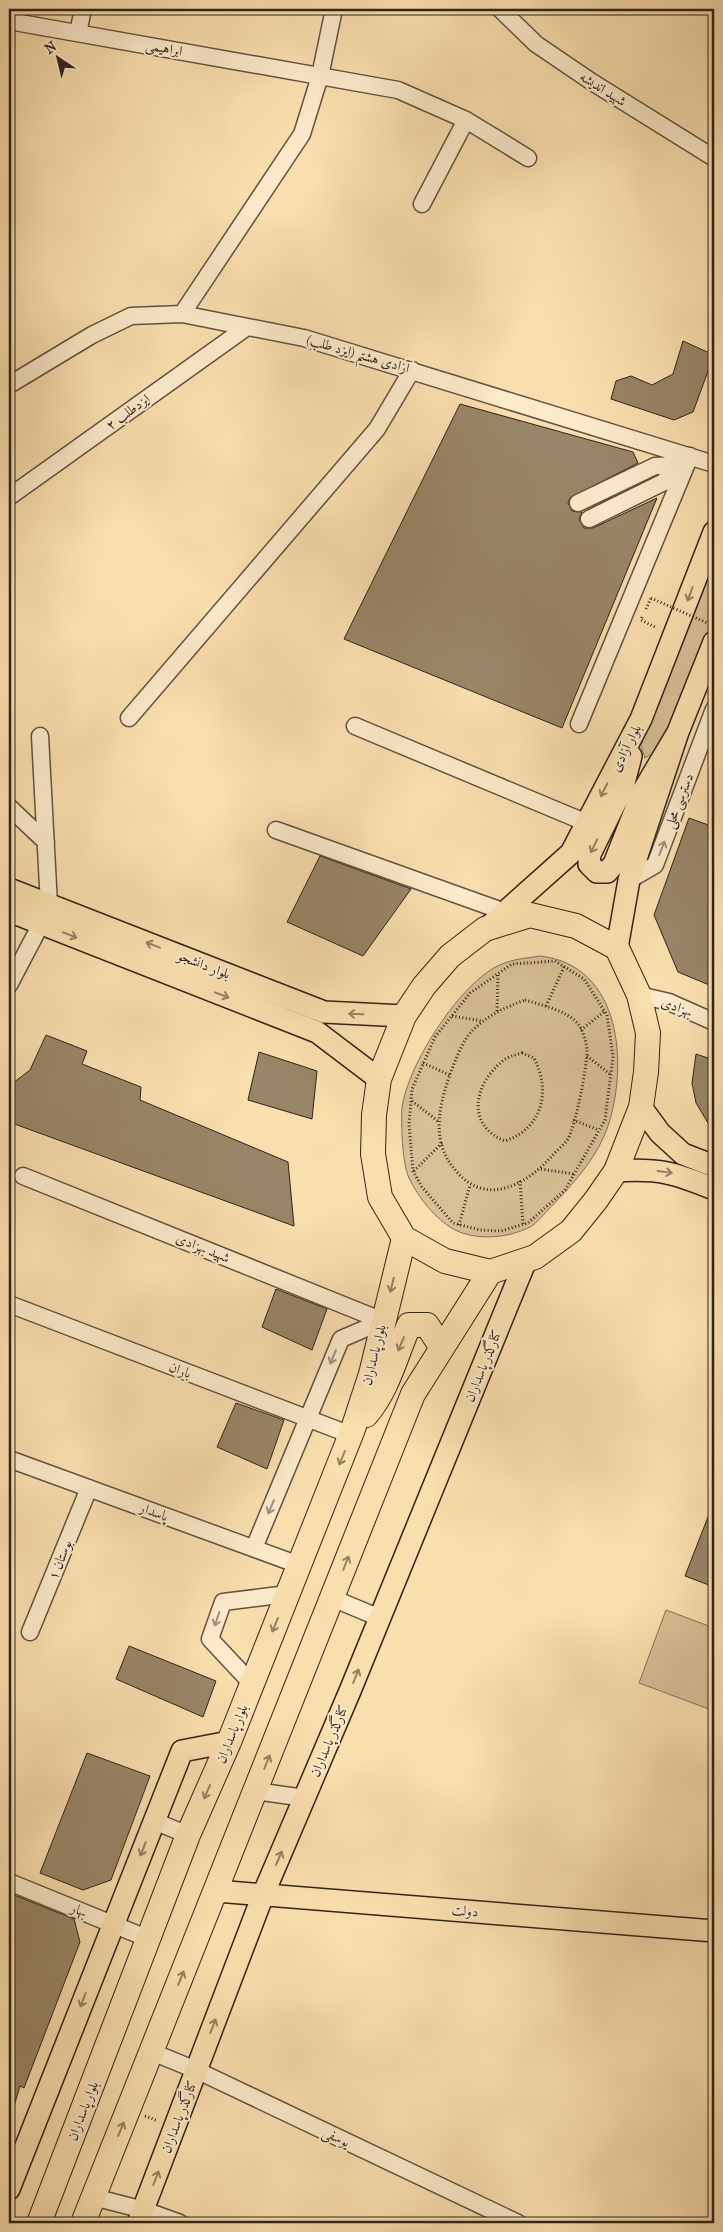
<svg xmlns="http://www.w3.org/2000/svg" width="723" height="2232" font-family="'IM FELL French Canon',Amiri,serif">
<style>
.green{fill:#d8bf95;stroke:#847158}
.building{fill:#998567;stroke:#30231b}
.lines{fill:none;stroke-linecap:round;stroke-linejoin:round}
.minor-casing{stroke:#625240;stroke-width:19}
.major-casing{stroke:#30231b;stroke-width:24}
.highway-casing{stroke:#30231b;stroke-width:26}
.path{stroke:#30231b;stroke-width:3;stroke-dasharray:1 2.5;stroke-linecap:butt}
.minor{stroke:#fceaca;stroke-width:16}
.major{stroke:#fadfae;stroke-width:21}
.highway{stroke:#fadfae;stroke-width:24}
.path-bridge{stroke:#30231b;stroke-width:3;stroke-dasharray:1 2.5;stroke-linecap:butt}
.oneway{stroke:#958164}
.oneway2{stroke:#a0907b}
.labels{text-anchor:middle;dominant-baseline:central;stroke-width:4;stroke-linejoin:round;paint-order:stroke}
.street-label{font-size:14px;fill:#30231b;stroke:#fceaca}
</style>
<rect width="100%" height="100%" fill="#fadfae"/>
<filter id="stains"><feTurbulence type="fractalNoise" baseFrequency=".004" numOctaves="4"/><feColorMatrix values="0 0 0 0 .2 0 0 0 0 .09 0 0 0 0 .02 0 0 0 .5 -.17"/></filter>
<radialGradient id="worn" r=".72"><stop offset=".6" stop-color="#630" stop-opacity="0"/><stop offset="1" stop-color="#630" stop-opacity=".3"/></radialGradient>
<path class="green" d="M 714,551 L 714,621 L 659,749 L 645,758 L 641,746 L 648,719 Z
M 540,956 C 622,965 629,1066 607,1129 C 595,1161 570,1187 547,1211 C 542,1216 536,1224 530,1227 C 508,1238 478,1241 455,1230 C 436,1220 418,1197 409,1178 C 402,1163 401,1124 402,1108 C 407,1066 461,980 502,964 C 513,959 528,958 540,956 Z
M 666,1610 L 714,1628 L 714,1711 L 639,1683 Z"/>
<path class="building" d="M 683,341 L 714,355 L 693,412 L 674,420 L 611,399 L 616,381 L 631,376 L 652,385 L 673,374 Z
M 460,404 L 633,452 L 638,463 L 570,498 L 568,503 L 572,511 L 582,512 L 579,519 L 584,528 L 593,528 L 657,498 L 562,728 L 344,639 Z
M 689,818 L 714,827 L 714,987 L 678,972 L 654,915 Z
M 320,856 L 411,889 L 363,956 L 287,922 Z
M 46,1035 L 87,1051 L 82,1064 L 141,1087 L 140,1100 L 288,1162 L 294,1226 L 9,1122 L 9,1086 L 30,1070 Z
M 259,1052 L 317,1071 L 312,1119 L 248,1100 Z
M 696,1054 L 714,1060 L 714,1133 L 696,1103 L 692,1083 Z
M 276,1289 L 327,1309 L 312,1350 L 262,1327 Z
M 236,1403 L 284,1420 L 267,1469 L 217,1447 Z
M 713,1504 L 714,1505 L 714,1587 L 685,1576 Z
M 129,1646 L 216,1681 L 203,1717 L 116,1679 Z
M 87,1753 L 150,1776 L 111,1880 L 83,1890 L 40,1873 Z
M 9,1893 L 74,1919 L 80,1942 L 24,2088 L 20,2086 L 12,2113 L 9,2112 Z"/>
<g class="lines">
<defs>
<path id="minor" d="M 500,9 L 536,44 L 592,82 L 714,158
M 9,21 L 398,90 L 466,120 L 528,158
M 78,33 L 83,9
M 422,204 L 466,120
M 182,314 L 302,134 L 320,76 L 334,9
M 9,385 L 92,335 L 131,316 L 182,314 L 304,338 L 714,464
M 9,497 L 247,327
M 578,503 L 655,466 L 676,465 L 690,456
M 589,519 L 664,482 L 676,465
M 129,718 L 377,429 L 412,370
M 579,724 L 690,456
M 355,726 L 587,823
M 40,736 L 49,905
M 9,807 L 46,842
M 276,830 L 505,912
M 629,880 L 655,865 L 714,709
M 9,985 L 41,924
M 639,995 L 669,1002 L 714,1022
M 23,1176 L 383,1321
M 9,1304 L 351,1435
M 9,1459 L 299,1565
M 254,1548 L 341,1339 L 383,1321
M 332,1598 L 380,1618
M 30,1632 L 89,1488
M 252,1684 L 210,1639 L 223,1602 L 288,1594
M 255,1791 L 305,1798
M 154,1821 L 188,1835
M 9,1882 L 149,1939
M 152,2052 L 196,2070 L 518,2223
M 93,2197 L 144,2210 L 180,2223"/>
<path id="major" d="M 631,756 L 623,787 L 590,854 L 589,864 L 597,872 L 607,872 L 614,864 L 643,791 L 678,732
M 9,889 L 324,1012 L 404,1016
M 9,911 L 317,1032 L 379,1079
M 487,928 L 571,853 L 641,719 L 714,532
M 617,948 L 629,880 L 678,732 L 714,642
M 641,1107 L 660,1133 L 683,1154 L 714,1166
M 616,1171 C 659,1168 675,1173 714,1189
M 216,1891 L 714,1931
M 9,2189 L 182,1751 L 229,1742
M 138,2223 L 263,1895 L 350,1691 L 526,1260"/>
<path id="highway" d="M 530,915 L 576,926 L 617,948 L 639,995 L 648,1033 L 646,1072 L 641,1107 L 616,1171 L 596,1200 L 571,1231 L 535,1257 L 490,1272 L 445,1261 L 404,1238 L 380,1197 L 373,1154 L 374,1115 L 379,1079 L 404,1016 L 424,986 L 450,956 L 485,929 Z
M 366,1415 C 388,1390 396,1355 409,1325 L 427,1325 L 442,1348
M 39,2223 L 188,1835 L 229,1742 L 353,1429 L 371,1374 L 404,1238
M 83,2223 L 413,1394 L 490,1272"/>
</defs>
<use href="#minor" class="minor-casing"/>
<use href="#major" class="major-casing"/>
<use href="#highway" class="highway-casing"/>
<path class="path" d="M 646,609 L 651,598
M 642,617 L 641,620 L 657,628
M 555,961 L 584,979 L 607,1015 L 613,1057 L 605,1120 L 565,1190 L 528,1223 L 501,1231 L 480,1230 L 453,1223 L 422,1187 L 413,1171 L 409,1124 L 412,1089 L 435,1037 L 470,993 L 512,964 Z
M 525,1000 C 541,1005 569,1011 579,1025 C 583,1031 587,1044 587,1050 C 587,1068 576,1124 568,1139 C 564,1145 557,1150 552,1156 C 527,1184 487,1207 457,1172 C 428,1141 440,1102 453,1066 C 458,1055 464,1038 473,1030 C 490,1014 504,1008 525,1000 Z
M 546,1006 L 564,967
M 497,1011 L 498,974
M 452,1016 L 483,1021
M 581,1030 L 605,1011
M 522,1053 L 534,1058 C 551,1091 543,1128 505,1141 C 465,1125 474,1083 504,1060 C 509,1056 516,1055 522,1053 Z
M 587,1056 L 611,1075
M 423,1063 L 450,1075
M 412,1101 L 439,1122
M 573,1120 L 599,1130
M 541,1169 L 574,1174
M 414,1171 L 442,1143
M 520,1181 L 523,1225
M 459,1225 L 470,1185
M 145,2116 L 158,2121"/>
<use href="#minor" class="minor"/>
<use href="#major" class="major"/>
<use href="#highway" class="highway"/>
<path class="path-bridge" d="M 651,598 L 714,626"/>
</g>
<defs><path id="oneway-shaft" d="M-6 0H5M1.5-3L5.5 0L1.5 3" fill="none" stroke-width="1.6" stroke-linecap="round" stroke-linejoin="round" transform="scale(1.25)"/></defs>
<g class="oneway">
<use href="#oneway-shaft" transform="translate(690 594) rotate(111)"/>
<use href="#oneway-shaft" transform="translate(604 790) rotate(117)"/>
<use href="#oneway-shaft" transform="translate(594 846) rotate(116)"/>
<use href="#oneway-shaft" transform="translate(70 935) rotate(21)"/>
<use href="#oneway-shaft" transform="translate(153 945) rotate(-159)"/>
<use href="#oneway-shaft" transform="translate(222 995) rotate(21)"/>
<use href="#oneway-shaft" transform="translate(356 1014) rotate(-178)"/>
<use href="#oneway-shaft" transform="translate(665 1172) rotate(8)"/>
<use href="#oneway-shaft" transform="translate(392 1285) rotate(104)"/>
<use href="#oneway-shaft" transform="translate(401 1344) rotate(113)"/>
<use href="#oneway-shaft" transform="translate(342 1458) rotate(112)"/>
<use href="#oneway-shaft" transform="translate(346 1563) rotate(-68)"/>
<use href="#oneway-shaft" transform="translate(275 1625) rotate(112)"/>
<use href="#oneway-shaft" transform="translate(356 1676) rotate(-68)"/>
<use href="#oneway-shaft" transform="translate(267 1762) rotate(-68)"/>
<use href="#oneway-shaft" transform="translate(207 1792) rotate(114)"/>
<use href="#oneway-shaft" transform="translate(143 1849) rotate(112)"/>
<use href="#oneway-shaft" transform="translate(279 1858) rotate(-67)"/>
<use href="#oneway-shaft" transform="translate(181 1978) rotate(-68)"/>
<use href="#oneway-shaft" transform="translate(83 2000) rotate(111)"/>
<use href="#oneway-shaft" transform="translate(213 2026) rotate(-69)"/>
<use href="#oneway-shaft" transform="translate(121 2129) rotate(-68)"/>
<use href="#oneway-shaft" transform="translate(156 2178) rotate(-69)"/>
</g>
<g class="oneway2">
<use href="#oneway-shaft" transform="translate(662 848) rotate(-69)"/>
<use href="#oneway-shaft" transform="translate(333 1357) rotate(113)"/>
<use href="#oneway-shaft" transform="translate(271 1507) rotate(113)"/>
<use href="#oneway-shaft" transform="translate(217 1619) rotate(109)"/>
</g>
<g class="labels">
<g class="street-label">
<text transform="translate(164 48) rotate(10)">ابراهیمی</text>
<text transform="translate(603 89) rotate(32)">شهید اندیشه</text>
<text transform="translate(358 354) rotate(16)">آزادی هشتم (ایزد طلب)</text>
<text transform="translate(128 412) rotate(-36)">ایزدطلب ۲</text>
<text transform="translate(626 748) rotate(-63)">بلوار آزادی</text>
<text transform="translate(679 801) rotate(-69)">دسترسی محلی</text>
<text transform="translate(204 965) rotate(21)">بلوار دانشجو</text>
<text transform="translate(677 1007) rotate(20)">بهزادی</text>
<text transform="translate(203 1248) rotate(22)">شهید بهزادی</text>
<text transform="translate(374 1355) rotate(-76)">بلوار پاسداران</text>
<text transform="translate(483 1366) rotate(-68)">کنارگذر پاسداران</text>
<text transform="translate(180 1370) rotate(21)">باران</text>
<text transform="translate(154 1512) rotate(20)">پاسدار</text>
<text transform="translate(60 1560) rotate(-68)">بوستان ۱</text>
<text transform="translate(232 1734) rotate(-68)">بلوار پاسداران</text>
<text transform="translate(329 1741) rotate(-67)">کنارگذر پاسداران</text>
<text transform="translate(79 1910) rotate(22)">بهار</text>
<text transform="translate(465 1911) rotate(5)">دولت</text>
<text transform="translate(83 2111) rotate(-69)">بلوار پاسداران</text>
<text transform="translate(179 2117) rotate(-69)">کنارگذر پاسداران</text>
<text transform="translate(336 2137) rotate(25)">یوسفی</text>
</g>
</g>
<rect width="723" height="2232" fill="none" stroke="#fadfae" stroke-width="30"/>
<rect x="10" y="10" width="703" height="2212" fill="none" stroke="#30231b" stroke-width="2.5"/>
<rect x="15" y="15" width="693" height="2202" fill="none" stroke="#30231b"/>
<g transform="translate(58 58) rotate(325)" stroke="#fceaca" stroke-width="4" paint-order="stroke">
<path d="M0-4L9 19L0 12L-9 19Z" fill="#30231b"/>
<text y="-8" font-size="14" font-weight="bold" text-anchor="middle" fill="#30231b">N</text>
</g>
<rect width="100%" height="100%" filter="url(#stains)"/>
<rect width="100%" height="100%" fill="url(#worn)"/>
</svg>
